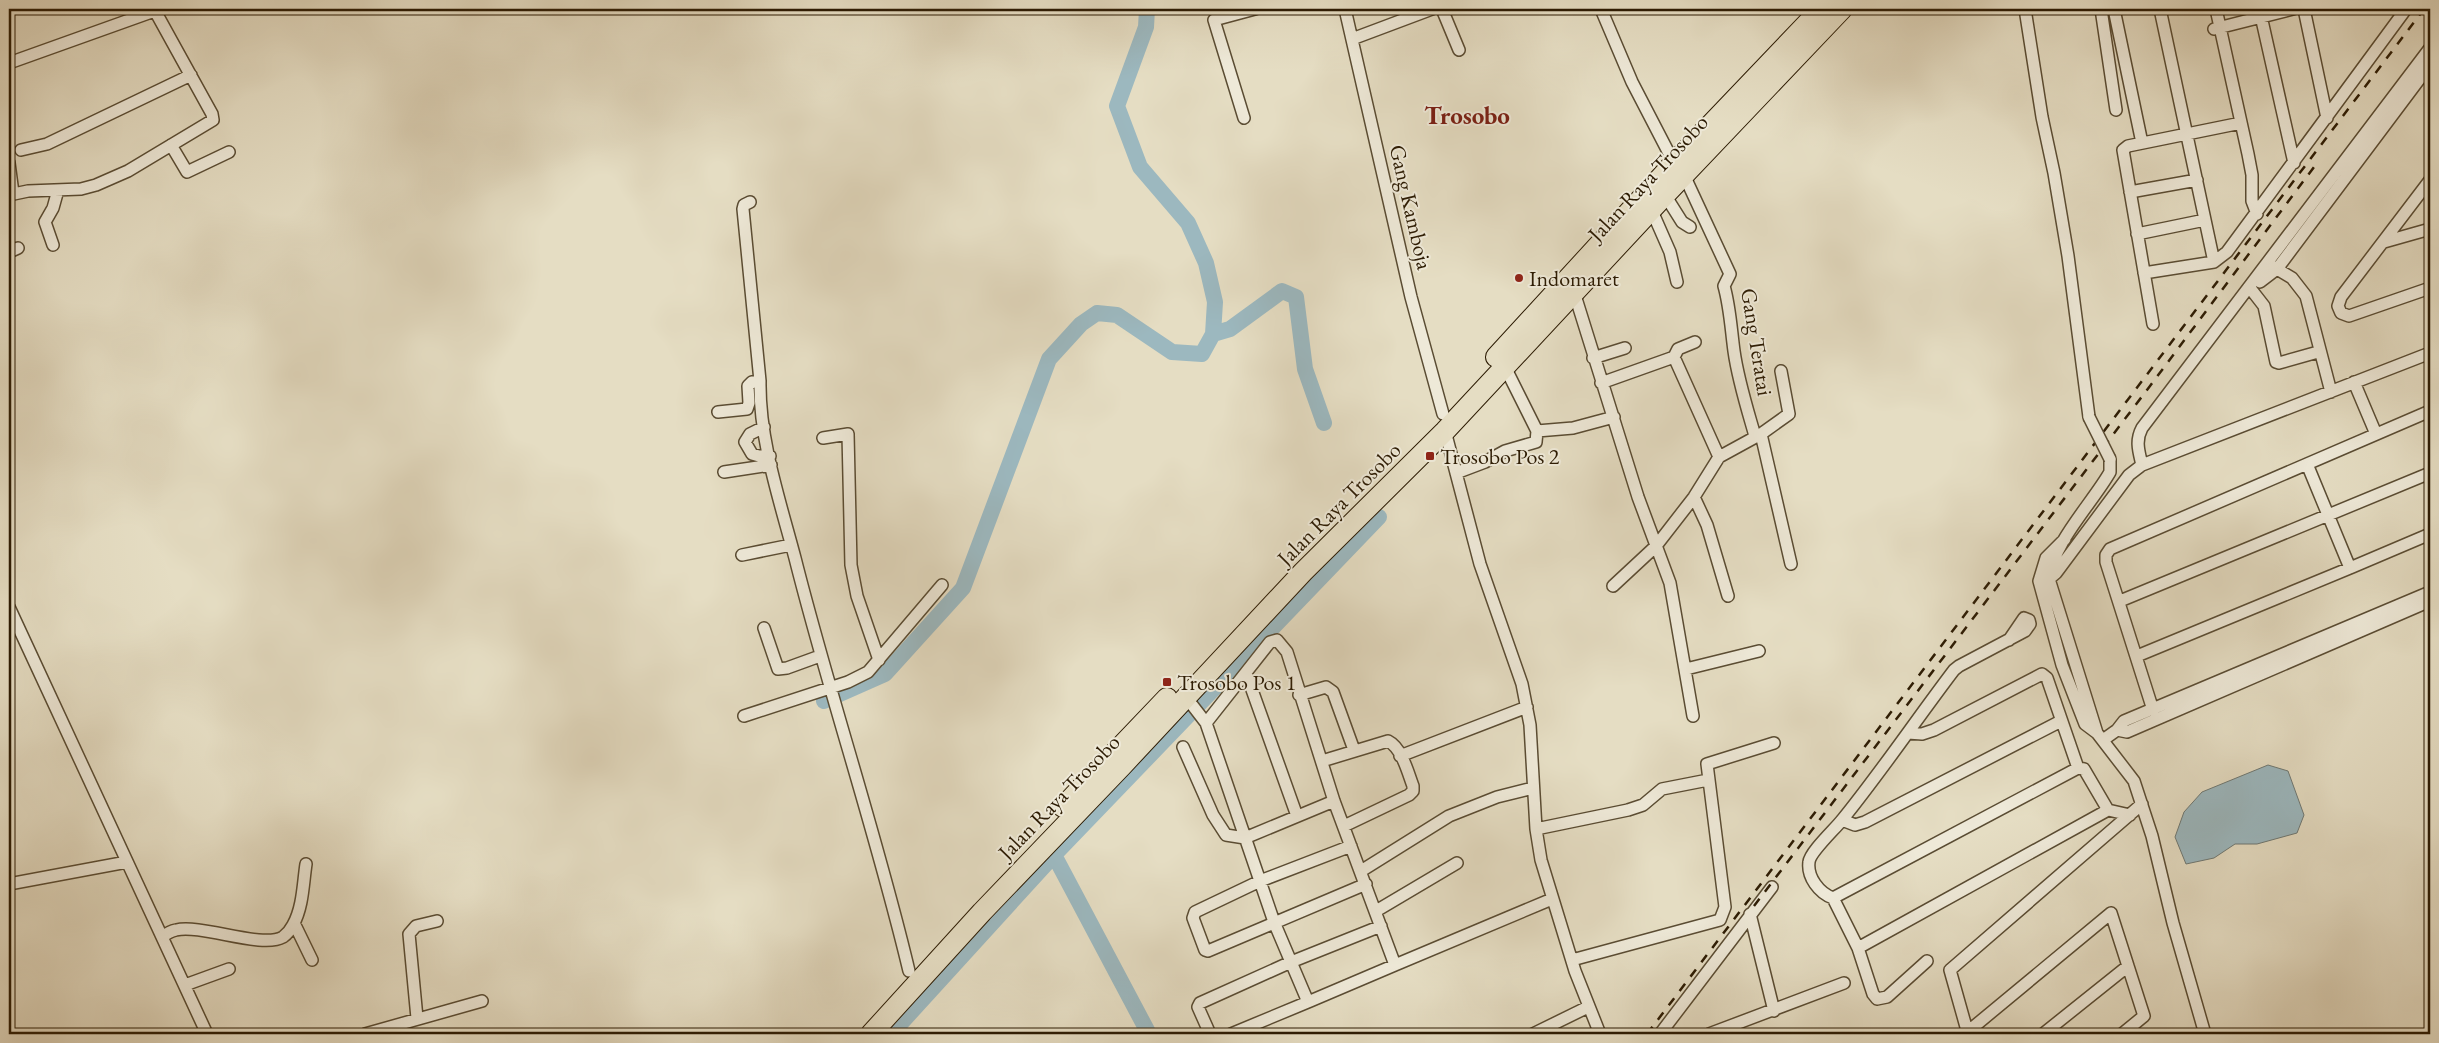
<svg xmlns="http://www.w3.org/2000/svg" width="2439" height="1043" font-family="'EB Garamond',serif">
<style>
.water{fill:#9cb8bf;stroke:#6f7974}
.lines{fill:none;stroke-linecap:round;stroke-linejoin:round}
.river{stroke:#9cb8bf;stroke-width:16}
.street-casing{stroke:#5a4c33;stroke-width:14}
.highway-casing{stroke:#2c1b03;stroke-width:22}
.street{stroke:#eee9d8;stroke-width:11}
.highway{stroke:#e5ddc3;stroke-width:20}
.rail{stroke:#2c1b03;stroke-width:2.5;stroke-dasharray:9 9;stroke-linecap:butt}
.street-bridge-casing{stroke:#5a4c33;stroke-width:14;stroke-linecap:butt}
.street-bridge{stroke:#eee9d8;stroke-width:11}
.poi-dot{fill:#8f2418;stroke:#eee9d8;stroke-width:2}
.labels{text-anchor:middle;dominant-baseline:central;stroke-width:4;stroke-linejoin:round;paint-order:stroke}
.street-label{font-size:22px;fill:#2c1b03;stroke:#eee9d8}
.poi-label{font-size:22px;fill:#2c1b03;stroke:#eee9d8;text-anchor:start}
.quarter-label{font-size:25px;font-weight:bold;fill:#7a1f14;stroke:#eee9d8}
</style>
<rect width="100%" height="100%" fill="#e5ddc3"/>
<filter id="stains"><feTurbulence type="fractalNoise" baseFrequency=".004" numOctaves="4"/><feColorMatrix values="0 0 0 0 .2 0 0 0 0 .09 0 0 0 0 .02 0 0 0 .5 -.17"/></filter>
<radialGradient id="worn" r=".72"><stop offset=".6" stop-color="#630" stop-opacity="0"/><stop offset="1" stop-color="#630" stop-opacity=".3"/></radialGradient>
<path class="water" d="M 2268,765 L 2288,771 L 2304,815 L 2297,833 L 2257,844 L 2235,844 L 2214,858 L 2186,864 L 2175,837 L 2184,812 L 2202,792 Z"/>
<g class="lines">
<path class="river" d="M 1213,334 L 1230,329 L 1282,291 L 1296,297 L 1305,369 L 1324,423
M 824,701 L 885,674 L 963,588 L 1049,359 L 1081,324 L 1097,313 L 1117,315 L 1172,352 L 1202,354 L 1213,334 L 1215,302 L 1206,263 L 1188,223 L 1140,167 L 1117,106 L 1146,27 L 1147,9
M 1054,855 L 1149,1034
M 891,1034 L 1054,855 L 1379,517"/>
<defs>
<path id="street" d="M 1345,9 L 1411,297 L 1443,414
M 1442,9 L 1459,50
M 1601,9 L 1632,82 L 1674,163
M 2025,9 L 2042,117 L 2054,173 L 2068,256 L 2089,417
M 2101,9 L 2116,110
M 2114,9 L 2142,143
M 2160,9 L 2214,262
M 2216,9 L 2248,154 L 2252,175 L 2252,201 L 2257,214
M 2304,9 L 2327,118
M 2261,16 L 2294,163
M 2214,29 L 2293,9
M 1352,39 L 1432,9
M 9,63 L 160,9
M 1244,118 L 1214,20 L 1255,9
M 171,145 L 187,172 L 229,152
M 21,150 L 47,144 L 191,75
M 9,163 L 13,193
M 1684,175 L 1730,274 L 1724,286 C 1730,307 1731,329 1734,351 C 1738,380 1747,408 1755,436
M 2430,180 L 2341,297 L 2338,306 L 2341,313 L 2349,316 L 2430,288
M 2130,192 L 2197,180
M 9,195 L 28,191 L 81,189 L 96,185 L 128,171 L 213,120 L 212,114 L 154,9
M 1665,195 L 1682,222 L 1690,227
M 750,202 L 744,205 L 743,209 L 760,381 C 759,440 780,501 795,558 C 830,697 876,832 909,971
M 1652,211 L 1670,252 L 1677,282
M 2137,234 L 2205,220
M 2384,242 L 2430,229
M 53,245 L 45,222 L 53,208 L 58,190
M 9,252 L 18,248
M 2272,266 L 2292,278 L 2306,296 L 2331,392
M 2144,273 L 2214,262 L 2227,252 L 2406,9
M 2260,282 L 2277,269 L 2430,65
M 2250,288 L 2264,306 L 2276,362 L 2279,363 L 2318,352
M 1574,292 L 1638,497 L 1670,583 L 1693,716
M 2153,324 L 2123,150 L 2128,146 L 2241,123
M 1674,357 L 1678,349 L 1695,342
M 1593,358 L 1625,348
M 1505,367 L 1537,431 L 1573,428 L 1614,417
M 2354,382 L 2376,434
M 1601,383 L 1674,357 L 1719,457 L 1761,434 L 1791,564
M 718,412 L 747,409 L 749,403 L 748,386 L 752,382 L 760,381
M 764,427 L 750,434 L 745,442 L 752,454 L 759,456 L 770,456
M 1445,431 L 1480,564 L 1522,684 L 1530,725 L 1536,829 L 1541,860 L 1575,971 L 1600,1034
M 1761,434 L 1789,414 L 1781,371
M 823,438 L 848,434 L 851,565 L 857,596 L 879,660
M 2307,464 L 2350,568 L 2430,534
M 2142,465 C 2139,452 2135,441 2142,428 L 2430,48
M 724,472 L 771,465
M 1456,473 L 1485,462 L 1505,451 L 1536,442 L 1537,431
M 1694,497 L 1707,525 L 1728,596
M 2065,539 L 2046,558 L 2039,581 L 2062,665 L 2085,724 L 2097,733 L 2134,781 L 2152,836 L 2173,923 L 2205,1034
M 742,555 L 791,545
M 2039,581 L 2049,579 L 2056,573 L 2129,475 L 2142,465 L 2430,353
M 1613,586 L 1656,546 L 1694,497 L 1719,457
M 2120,601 L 2430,473
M 9,607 L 207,1034
M 764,628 L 778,669 L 787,668 L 820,656
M 2137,656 L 2350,568
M 1686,669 L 1759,651
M 1246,673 L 1297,816
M 1299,695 L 1326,687 L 1333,692 L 1354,750
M 1186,697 L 1206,723 L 1274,922 L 1308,1002 L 1231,1034
M 2153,710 L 2106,562 L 2106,555 L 2110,549 L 2430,411
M 744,716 L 848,682 L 868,672 L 942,585
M 1206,723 L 1270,642 L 1277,640 L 1287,652 L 1334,801 L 1395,965 L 1308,1002
M 2117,730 L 2127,732 L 2430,601
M 1908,733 L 1922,734 L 1934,730 L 2042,674 L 2047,678 L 2078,768 L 1833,898 C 1819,893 1807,877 1809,862 C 1810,852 1835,829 1842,820 C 1881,772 1916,720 1954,670 L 1959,666 L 2025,631 L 2030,624 L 2029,620 L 2024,618 L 2009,640
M 2097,733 L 2049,579 C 2052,544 2093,502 2110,472 L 2110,459
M 2103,740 L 2117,730 L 2124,721 L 2430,592
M 1183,747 L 1213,815 L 1226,835 L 1245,838 L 1334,801
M 1400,756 L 1527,707
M 1322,761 L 1388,741 C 1402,748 1408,773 1413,786 L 1413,791 L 1409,795 L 1344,826
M 2078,768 L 2084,769 L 2108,810
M 1842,820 L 1855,825 L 1865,822 L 2061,721
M 1536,829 L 1628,810 L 1643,805 L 1662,789 L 1708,780
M 1351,846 L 1260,881 L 1195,912 L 1193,918 L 1205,950 L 1208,951 L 1366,884
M 1361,871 L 1449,816 L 1497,797 L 1533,788
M 9,884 L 127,862
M 1833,898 L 1858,948 L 1873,994 L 1877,999 L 1887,997 L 1927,961
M 1376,911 L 1457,863
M 1750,914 L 1774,1011
M 294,923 L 312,960
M 162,937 C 166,934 171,931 176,930 C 202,924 262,949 283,937 C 287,934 291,929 293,925 C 303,907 303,884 306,864
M 1858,948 L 2108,810 L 2130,815
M 1572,960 L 1720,920 L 1725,907 L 1707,764 L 1774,743
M 1395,965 L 1552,899
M 185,985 L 229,969
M 417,1018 L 409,934 L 416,926 L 437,921
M 365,1034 L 482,1001
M 1210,1034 L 1198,1007 L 1200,1003 L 1291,962 L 1381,926
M 1533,1034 L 1588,1007
M 1660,1034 L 1772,887
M 1709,1034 L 1844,983
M 1965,1034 L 2111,913 L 2144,1016 L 2122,1034
M 1968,1034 L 1950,970 L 2142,804
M 2043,1034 L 2128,966"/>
<path id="highway" d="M 1496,357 L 1674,163 L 1821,9
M 1063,807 L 1167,698
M 871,1034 L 982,912 L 1121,767 L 1303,572 L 1445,431 L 1665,195 L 1842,9"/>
</defs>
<use href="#street" class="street-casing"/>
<use href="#highway" class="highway-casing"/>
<use href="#street" class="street"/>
<use href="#highway" class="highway"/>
<path class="rail" d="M 1754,906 L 2150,386 L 2314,167
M 1647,1034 L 2424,9"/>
<defs>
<path id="street-bridge" d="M 2089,417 L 2110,459"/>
</defs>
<use href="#street-bridge" class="street-bridge-casing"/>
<use href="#street-bridge" class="street-bridge"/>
</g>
<g class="poi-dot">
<circle cx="1519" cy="278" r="5"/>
<rect x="1425" y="451" width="10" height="10" rx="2.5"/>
<rect x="1162" y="677" width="10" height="10" rx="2.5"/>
</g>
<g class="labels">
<g class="street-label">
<text transform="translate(1648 178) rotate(-47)">Jalan Raya Trosobo</text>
<text transform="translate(1411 207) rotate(77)">Gang Kamboja</text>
<text transform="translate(1757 342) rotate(81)">Gang Teratai</text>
<text transform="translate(1339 504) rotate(-45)">Jalan Raya Trosobo</text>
<text transform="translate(1059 797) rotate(-46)">Jalan Raya Trosobo</text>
</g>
<g class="poi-label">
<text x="1529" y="278">Indomaret</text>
<text x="1440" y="456">Trosobo Pos 2</text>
<text x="1177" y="682">Trosobo Pos 1</text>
</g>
<g class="quarter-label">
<text x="1467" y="115">Trosobo</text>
</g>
</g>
<rect width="2439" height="1043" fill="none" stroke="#e5ddc3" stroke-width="30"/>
<rect x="10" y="10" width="2419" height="1023" fill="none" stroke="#2c1b03" stroke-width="2.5"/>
<rect x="15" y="15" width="2409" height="1013" fill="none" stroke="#2c1b03"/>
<rect width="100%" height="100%" filter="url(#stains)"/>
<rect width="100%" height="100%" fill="url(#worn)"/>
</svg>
